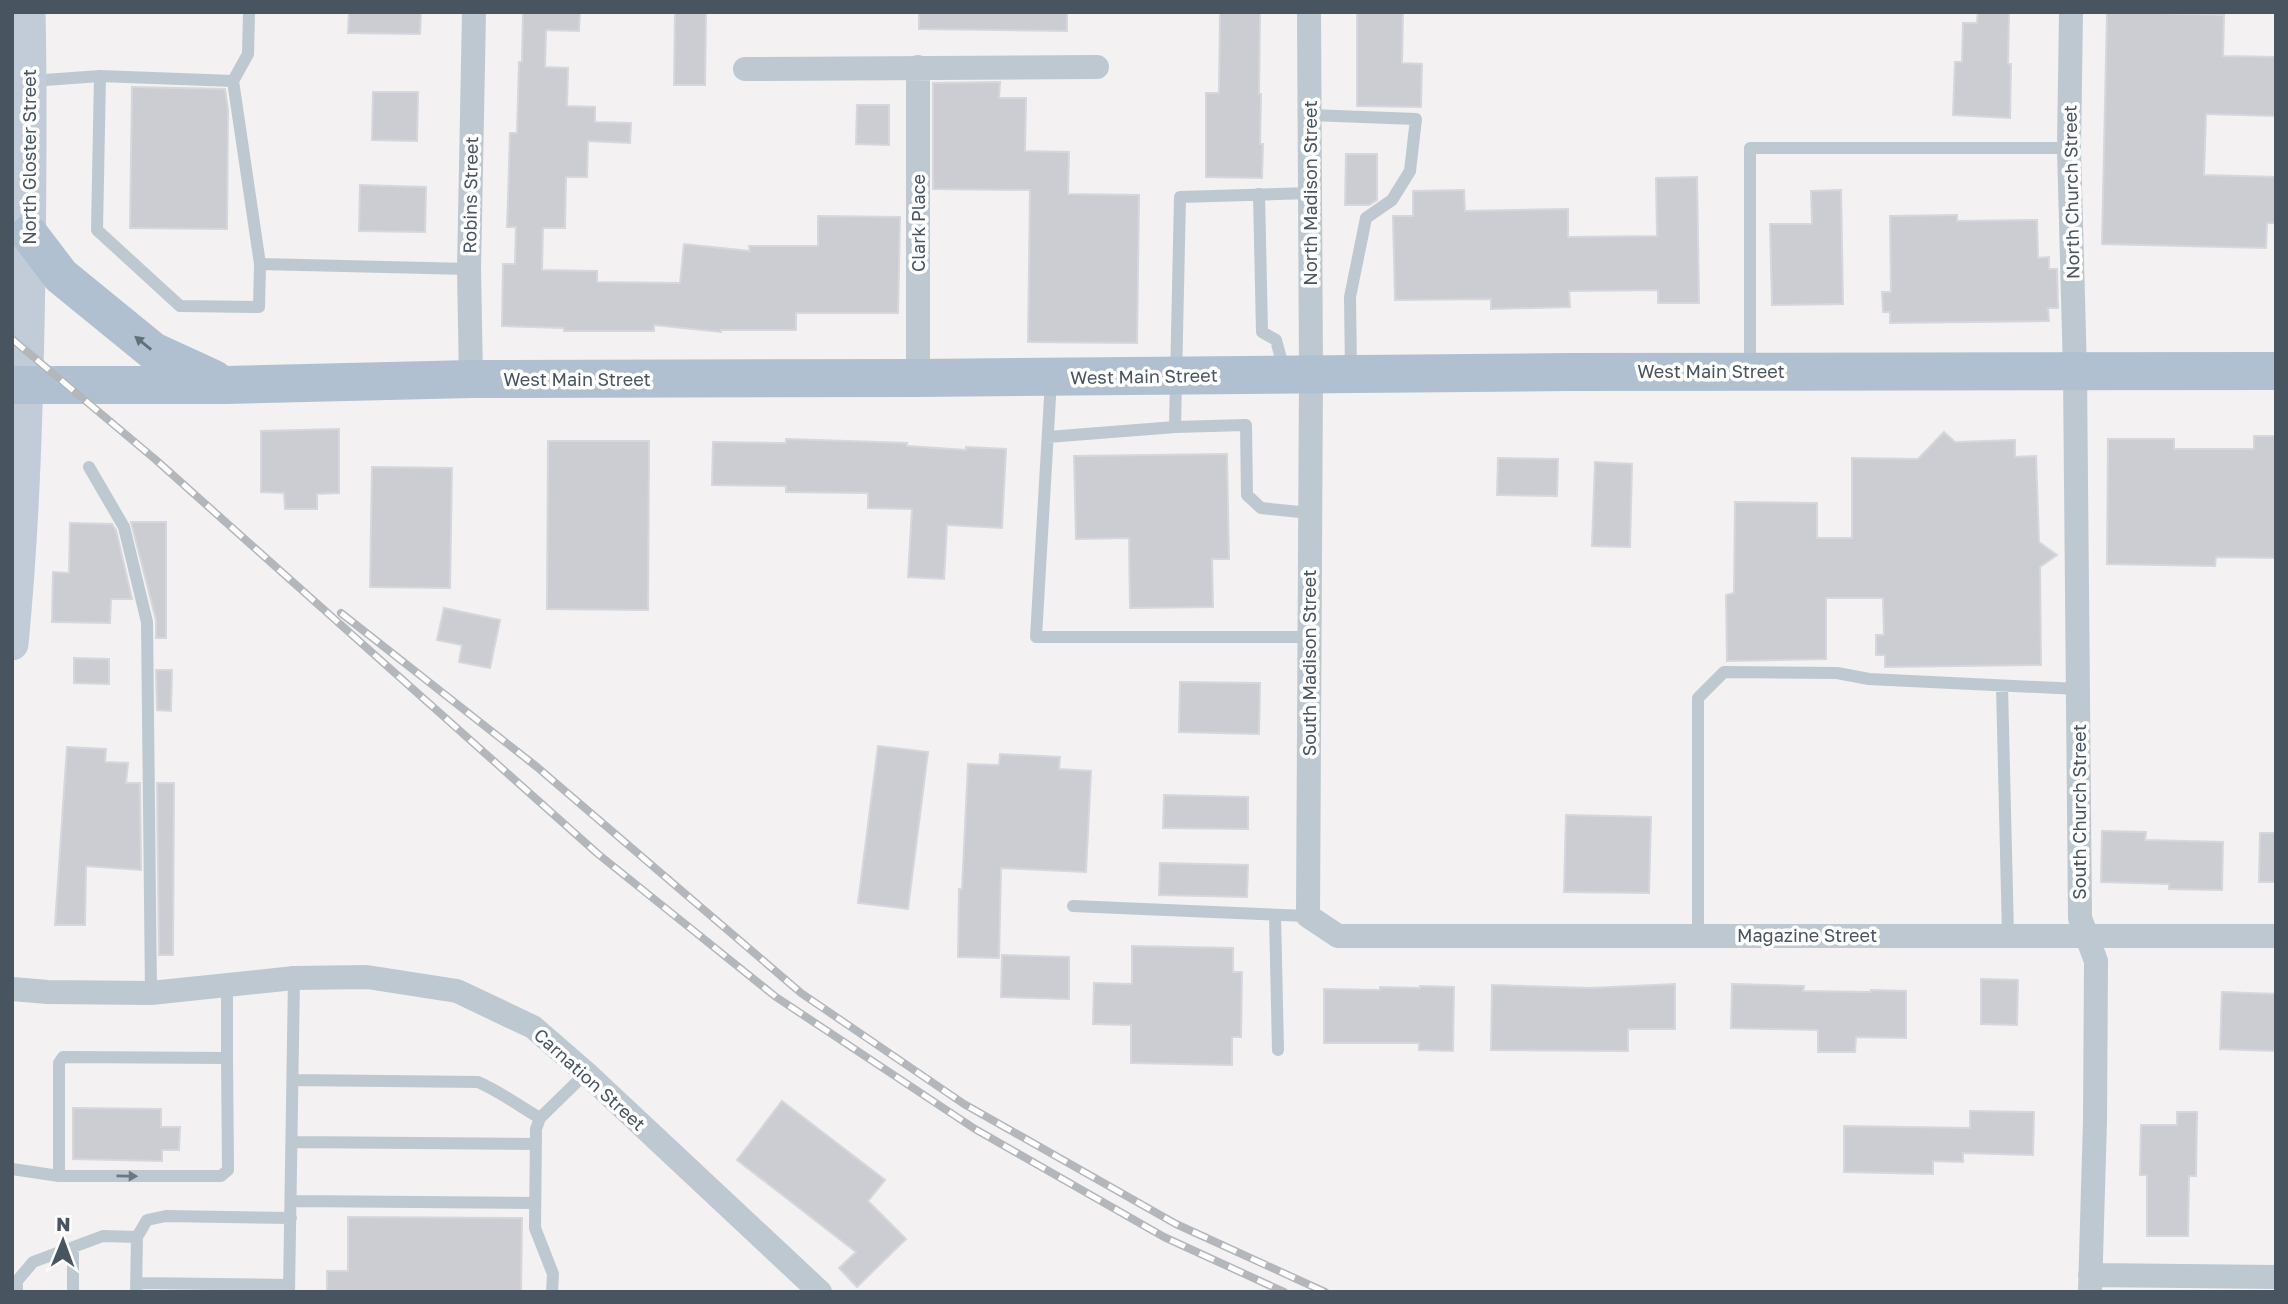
<svg xmlns="http://www.w3.org/2000/svg" width="2288" height="1304" font-family="'Golos Text',sans-serif">
<style>
.building{fill:#cbcdd3;stroke:#d5d7dc;stroke-width:2}
.lines{fill:none;stroke-linecap:round;stroke-linejoin:round}
.lane{stroke:#bec8d0;stroke-width:12}
.street{stroke:#bec8d0;stroke-width:24}
.secondary{stroke:#c1ccd8;stroke-width:33}
.primary{stroke:#b0c0d0;stroke-width:38}
.rail-casing{stroke:#b3b6bb;stroke-width:8}
.rail{stroke:#fff;stroke-width:5;stroke-dasharray:16;stroke-linecap:butt}
.oneway{fill:#626f7b}
.oneway2{fill:#6b7781}
.labels{text-anchor:middle;dominant-baseline:central;stroke-width:7;stroke-linejoin:round;paint-order:stroke}
.street-label{font-size:18px;fill:#48545f;stroke:#fff}
</style>
<rect width="100%" height="100%" fill="#f3f1f1"/>
<path class="building" d="M 349,12 L 421,12 L 420,34 L 348,33 Z
M 523,12 L 580,12 L 579,31 L 546,30 L 545,67 L 568,68 L 567,106 L 595,107 L 595,122 L 631,123 L 630,143 L 588,141 L 587,177 L 566,177 L 565,228 L 543,228 L 542,270 L 597,271 L 597,282 L 680,283 L 684,244 L 750,251 L 749,246 L 818,246 L 818,216 L 900,217 L 898,313 L 796,313 L 796,330 L 721,330 L 721,332 L 654,325 L 654,331 L 564,331 L 564,328 L 502,326 L 503,264 L 515,264 L 516,227 L 507,227 L 508,198 L 510,133 L 517,133 L 519,62 L 522,62 Z
M 675,12 L 706,12 L 705,85 L 674,85 Z
M 919,12 L 1067,12 L 1067,31 L 919,29 Z
M 1220,12 L 1260,12 L 1259,94 L 1261,94 L 1260,144 L 1263,144 L 1262,178 L 1206,177 L 1206,93 L 1219,93 Z
M 1357,12 L 1403,12 L 1402,63 L 1422,64 L 1421,107 L 1357,106 Z
M 1978,12 L 2009,12 L 2008,64 L 2011,64 L 2010,118 L 1953,115 L 1955,62 L 1962,62 L 1963,23 L 1977,23 Z
M 2107,12 L 2224,15 L 2223,56 L 2276,57 L 2276,116 L 2206,114 L 2204,175 L 2276,177 L 2276,223 L 2267,223 L 2266,248 L 2102,244 Z
M 1000,82 L 999,98 L 1026,98 L 1025,151 L 1069,152 L 1068,194 L 1139,195 L 1137,343 L 1028,342 L 1030,190 L 933,189 L 933,83 Z
M 132,87 L 225,89 L 228,110 L 227,229 L 130,228 Z
M 373,92 L 418,92 L 417,141 L 372,140 Z
M 857,105 L 889,105 L 889,145 L 856,144 Z
M 1346,154 L 1377,154 L 1377,200 L 1369,205 L 1345,205 Z
M 1697,177 L 1699,303 L 1658,303 L 1658,290 L 1569,291 L 1570,307 L 1491,309 L 1491,299 L 1395,300 L 1393,216 L 1413,216 L 1413,191 L 1464,190 L 1465,211 L 1568,209 L 1568,237 L 1657,236 L 1656,178 Z
M 360,185 L 426,187 L 425,232 L 359,231 Z
M 1841,190 L 1843,304 L 1772,305 L 1770,224 L 1812,224 L 1811,191 Z
M 1957,215 L 1957,221 L 2037,220 L 2038,258 L 2049,257 L 2049,269 L 2057,269 L 2058,308 L 2048,308 L 2049,321 L 1890,323 L 1890,312 L 1883,312 L 1882,292 L 1891,292 L 1890,216 Z
M 339,429 L 339,493 L 317,494 L 317,509 L 285,509 L 284,493 L 261,492 L 261,431 Z
M 1944,432 L 1955,442 L 2015,440 L 2015,457 L 2036,456 L 2039,542 L 2057,555 L 2040,567 L 2041,665 L 1885,667 L 1885,655 L 1876,655 L 1876,635 L 1884,635 L 1883,598 L 1826,598 L 1826,659 L 1727,661 L 1726,595 L 1734,593 L 1735,502 L 1817,503 L 1817,538 L 1852,538 L 1852,458 L 1918,459 Z
M 2254,436 L 2276,436 L 2276,558 L 2216,557 L 2215,566 L 2107,564 L 2108,439 L 2174,439 L 2174,449 L 2254,449 Z
M 786,439 L 907,443 L 907,446 L 966,450 L 966,447 L 1006,449 L 1002,528 L 947,525 L 944,579 L 908,577 L 912,509 L 868,508 L 868,493 L 786,492 L 786,486 L 712,485 L 713,442 L 786,443 Z
M 548,441 L 649,441 L 648,610 L 547,609 Z
M 1227,454 L 1229,559 L 1212,559 L 1213,607 L 1130,608 L 1129,538 L 1076,539 L 1074,456 Z
M 1498,458 L 1558,459 L 1557,496 L 1497,495 Z
M 1595,462 L 1632,464 L 1630,547 L 1592,546 Z
M 372,467 L 452,468 L 450,588 L 370,587 Z
M 131,522 L 166,522 L 166,638 L 156,638 L 156,620 Z
M 70,523 L 112,524 L 116,530 L 132,599 L 111,599 L 110,623 L 52,622 L 53,572 L 69,573 Z
M 444,608 L 500,620 L 490,668 L 459,662 L 462,645 L 437,640 Z
M 74,658 L 109,659 L 109,684 L 74,683 Z
M 156,670 L 172,670 L 171,711 L 157,710 Z
M 1180,682 L 1260,683 L 1259,734 L 1179,732 Z
M 878,746 L 928,752 L 908,909 L 858,903 Z
M 67,747 L 106,749 L 105,762 L 128,763 L 126,783 L 140,783 L 141,870 L 86,866 L 85,925 L 55,925 Z
M 1000,754 L 1060,757 L 1059,769 L 1091,771 L 1086,872 L 1001,868 L 999,958 L 958,957 L 959,889 L 962,889 L 968,764 L 999,765 Z
M 157,783 L 174,783 L 173,955 L 159,955 Z
M 1164,795 L 1248,797 L 1248,829 L 1163,828 Z
M 1566,815 L 1651,817 L 1649,893 L 1564,892 Z
M 2102,831 L 2146,832 L 2145,840 L 2223,842 L 2222,890 L 2169,889 L 2169,884 L 2101,882 Z
M 2260,833 L 2276,833 L 2276,882 L 2259,882 Z
M 1160,863 L 1248,865 L 1247,897 L 1159,895 Z
M 1132,946 L 1233,948 L 1233,972 L 1242,972 L 1241,1037 L 1232,1037 L 1232,1065 L 1131,1063 L 1131,1025 L 1093,1024 L 1094,983 L 1132,984 Z
M 1002,955 L 1069,957 L 1069,999 L 1001,997 Z
M 1981,979 L 2018,980 L 2017,1025 L 1981,1024 Z
M 1675,984 L 1675,1029 L 1628,1029 L 1628,1051 L 1491,1050 L 1492,985 L 1590,988 Z
M 1732,984 L 1804,986 L 1803,991 L 1871,992 L 1871,990 L 1906,991 L 1906,1038 L 1856,1037 L 1855,1052 L 1818,1052 L 1818,1030 L 1731,1028 Z
M 1420,986 L 1454,987 L 1453,1051 L 1419,1050 L 1419,1043 L 1324,1043 L 1324,989 L 1380,990 L 1380,987 L 1420,988 Z
M 2222,992 L 2276,994 L 2276,1051 L 2220,1049 Z
M 782,1101 L 885,1180 L 868,1201 L 906,1239 L 857,1287 L 839,1268 L 856,1252 L 737,1160 Z
M 73,1108 L 161,1109 L 161,1127 L 180,1127 L 179,1150 L 162,1150 L 162,1161 L 73,1159 Z
M 1970,1111 L 2034,1112 L 2033,1155 L 1963,1153 L 1963,1162 L 1933,1161 L 1933,1174 L 1844,1172 L 1844,1126 L 1970,1128 Z
M 2177,1112 L 2197,1112 L 2196,1176 L 2189,1176 L 2188,1236 L 2147,1236 L 2147,1175 L 2140,1175 L 2141,1125 L 2177,1125 Z
M 348,1217 L 522,1218 L 521,1292 L 327,1292 L 327,1271 L 348,1271 Z"/>
<g class="lines">
<path class="lane" d="M 249,12 L 248,54 L 233,81 L 260,264
M 100,76 L 233,81
M 31,81 L 100,76 L 97,230 L 180,306 L 259,307 L 260,264 L 469,269
M 1310,115 L 1416,119 L 1410,171 L 1392,200 L 1366,218 L 1350,297 L 1351,370
M 1259,194 L 1262,332 L 1276,340 L 1284,370
M 1750,367 L 1750,148 L 2069,148
M 1051,380 L 1036,637 L 1310,637
M 1175,427 L 1246,425 L 1247,495 L 1261,508 L 1310,513
M 1048,437 L 1175,427 L 1180,197 L 1310,193
M 89,467 L 124,527 L 147,622 L 151,993
M 2002,686 L 2008,935
M 1073,906 L 1308,916
M 1275,915 L 1278,1050
M 1698,935 L 1698,698 L 1724,672 L 1837,673 L 1869,679 L 2078,689
M 227,985 L 227,1058
M 293,1080 L 478,1082 C 501,1092 519,1106 540,1118
M 292,1142 L 536,1144
M 12,1169 L 59,1176 L 221,1176 L 228,1170 L 227,1058 L 63,1057 L 59,1063 L 59,1176
M 291,1201 L 535,1203
M 137,1283 L 289,1285
M 17,1292 L 17,1281 L 33,1262 L 103,1236 L 137,1237 L 147,1220 L 166,1216 L 291,1218
M 73,1292 L 73,1248
M 136,1292 L 137,1237
M 289,1292 L 294,978
M 552,1292 L 553,1274 L 535,1228 L 536,1129 L 540,1118 L 586,1073"/>
<path class="street" d="M 1309,12 L 1311,374 L 1308,916 L 1338,936 L 2276,936
M 2071,12 L 2069,148 L 2075,372 L 2080,918 L 2096,961 L 2095,1120 L 2090,1292
M 918,67 L 918,378
M 745,69 L 1097,67
M 471,379 L 469,269 L 474,12
M 12,989 L 48,992 L 151,993 L 294,978 L 367,977 L 457,991 L 533,1027 L 586,1073 L 820,1292
M 2090,1275 L 2276,1277"/>
<path class="secondary" d="M 12,644 C 24,520 27,396 29,272 C 30,186 31,99 29,12"/>
<path class="primary" d="M 29,234 L 61,276 L 153,351 L 214,379
M 12,385 L 226,385 L 471,379 L 918,378 L 1568,372 L 2276,371"/>
<defs>
<path id="rail" d="M 12,339 L 156,460 L 598,854 L 776,997 L 975,1129 L 1164,1237 L 1284,1292
M 341,613 L 537,767 L 801,993 L 964,1104 L 1176,1224 L 1325,1292"/>
</defs>
<use href="#rail" class="rail-casing"/>
<use href="#rail" class="rail"/>
</g>
<defs><path id="oneway-solid" d="M-6-.8H1V-3.2L6.5 0L1 3.2V.8H-6Z" transform="scale(1.75)"/></defs>
<use class="oneway" href="#oneway-solid" transform="translate(143 343) rotate(-141)"/>
<use class="oneway2" href="#oneway-solid" transform="translate(127 1176) rotate(1)"/>
<g class="labels">
<g class="street-label">
<text transform="translate(29 157) rotate(-90)">North Gloster Street</text>
<text transform="translate(2071 192) rotate(-91)">North Church Street</text>
<text transform="translate(1310 193) rotate(-90)">North Madison Street</text>
<text transform="translate(470 195) rotate(-89)">Robins Street</text>
<text transform="translate(918 223) rotate(-90)">Clark Place</text>
<text x="1711" y="371">West Main Street</text>
<text transform="translate(1144 376) rotate(-1)">West Main Street</text>
<text x="577" y="379">West Main Street</text>
<text transform="translate(1309 663) rotate(-90)">South Madison Street</text>
<text transform="translate(2079 812) rotate(-90)">South Church Street</text>
<text x="1807" y="935">Magazine Street</text>
<text transform="translate(590 1079) rotate(42)">Carnation Street</text>
</g>
</g>
<rect width="2288" height="1304" fill="none" stroke="#48545f" stroke-width="28"/>
<g transform="translate(63 1241) rotate(1)" stroke="#ffffff" stroke-width="5" paint-order="stroke">
<path d="M0-5L12 26L0 18L-12 26Z" fill="#48545f"/>
<text y="-10" font-size="19" font-weight="bold" text-anchor="middle" fill="#48545f">N</text>
</g>
</svg>
